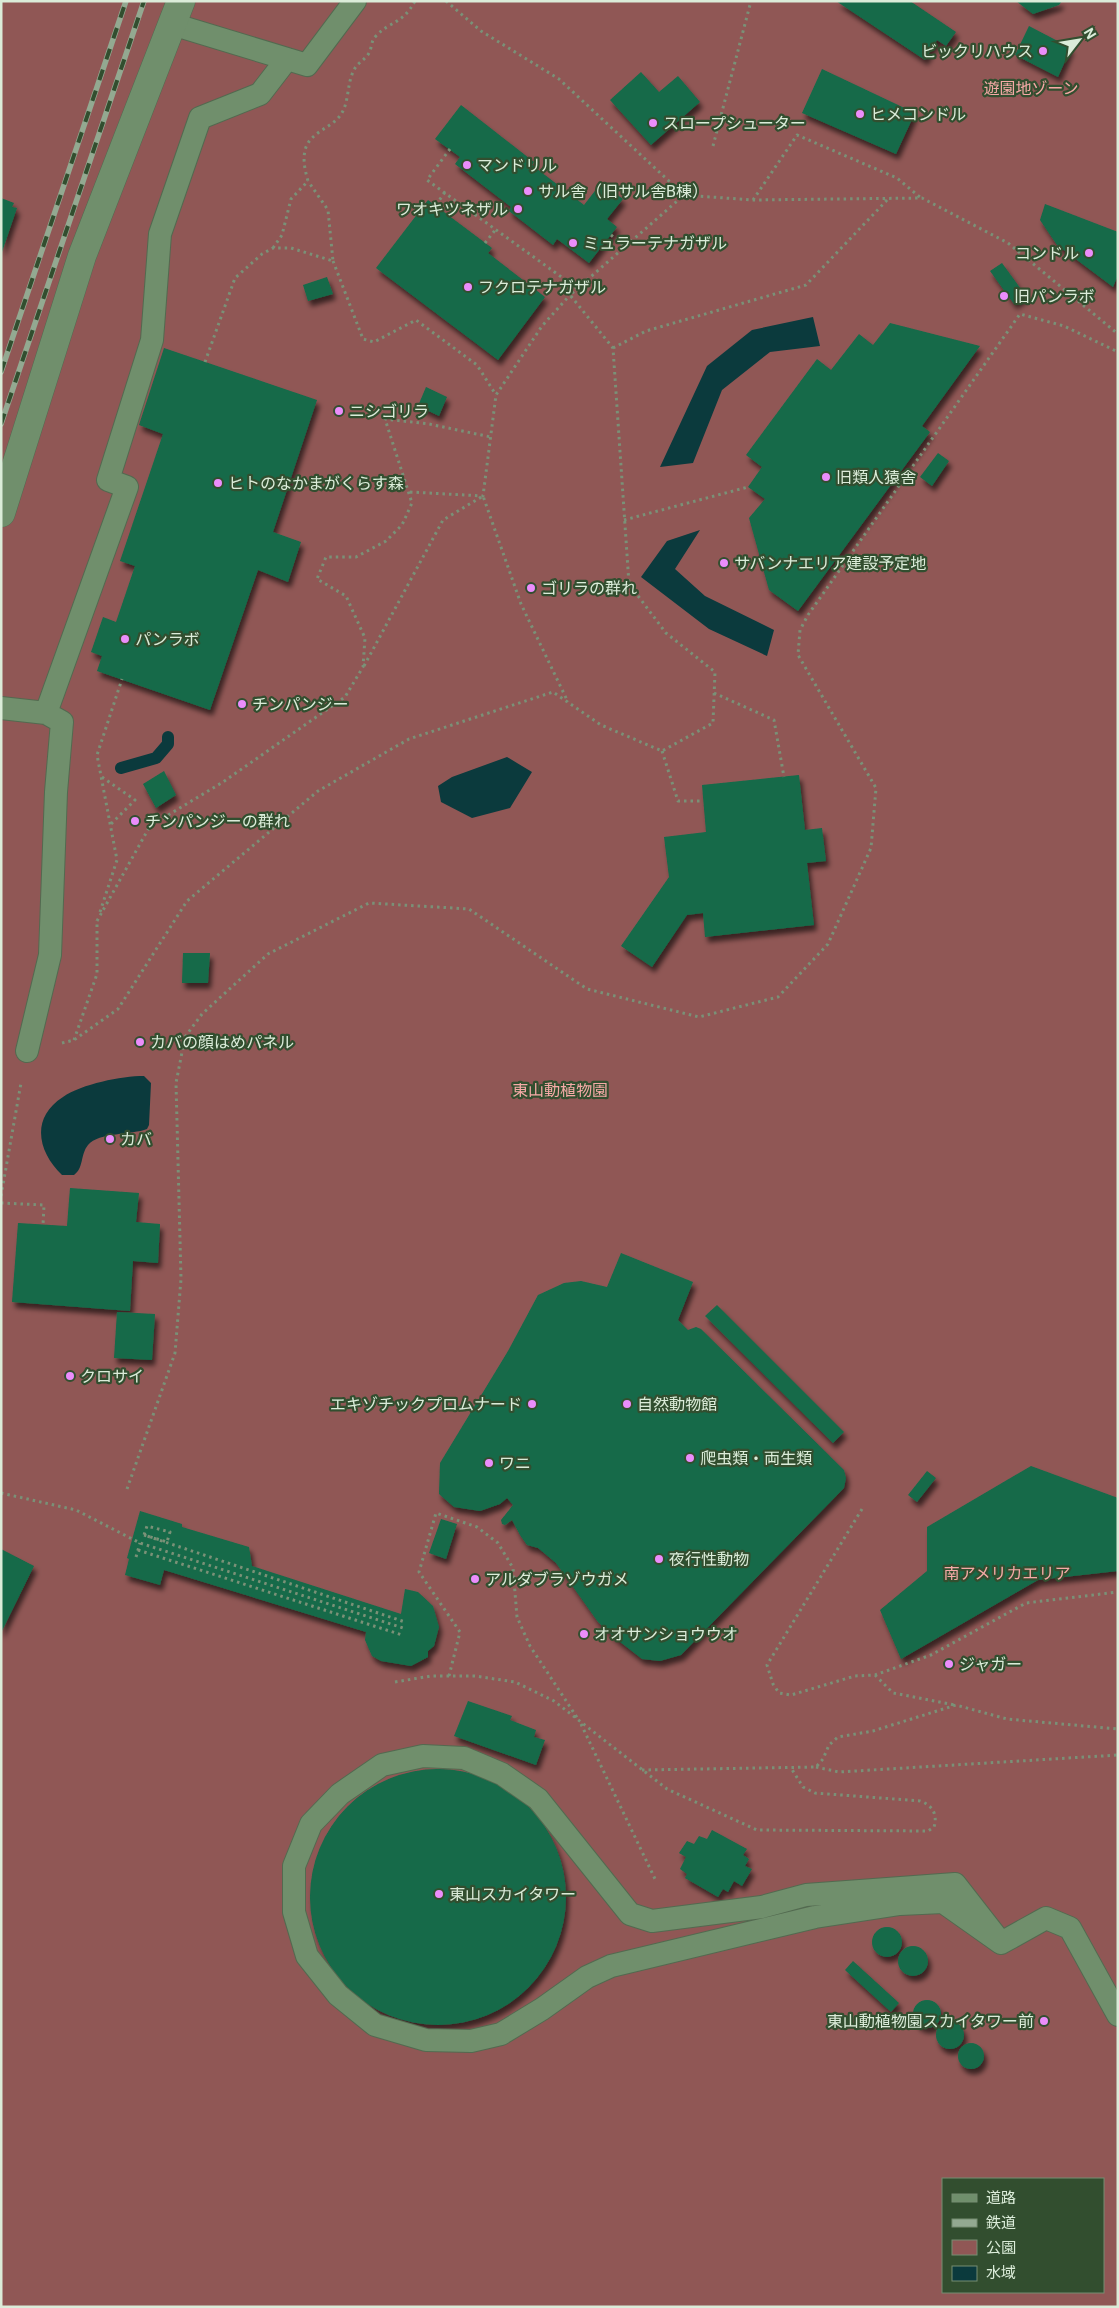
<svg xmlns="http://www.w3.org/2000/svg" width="1119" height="2308" font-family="Roboto,'Noto Sans JP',sans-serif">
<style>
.green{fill:#905755;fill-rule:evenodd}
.water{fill:#0b3a3d}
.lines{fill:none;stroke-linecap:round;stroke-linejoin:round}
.stream{stroke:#0b3a3d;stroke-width:12}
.building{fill:#136b49;filter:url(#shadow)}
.lane-casing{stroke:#536a50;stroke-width:24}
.street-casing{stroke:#536a50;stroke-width:29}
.path{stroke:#7a9177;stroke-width:3;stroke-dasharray:2.5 4;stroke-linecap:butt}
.lane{stroke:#708f6c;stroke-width:22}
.street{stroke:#708f6c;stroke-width:28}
.rail-casing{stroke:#93a991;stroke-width:5.5}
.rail{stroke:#324e2f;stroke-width:4;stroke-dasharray:11;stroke-linecap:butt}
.poi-dot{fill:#eb8dfb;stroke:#324e2f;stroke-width:2}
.labels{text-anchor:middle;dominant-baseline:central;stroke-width:4.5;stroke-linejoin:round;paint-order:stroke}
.poi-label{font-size:16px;fill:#dbecd9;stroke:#324e2f;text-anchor:start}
.park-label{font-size:16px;fill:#f6aaa7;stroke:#324e2f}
</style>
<defs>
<filter id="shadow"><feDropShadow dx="3" dy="5.5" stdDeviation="2.5" flood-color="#0009"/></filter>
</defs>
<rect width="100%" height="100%" fill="#324e2f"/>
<path class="green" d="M 1,1 L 1118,1 L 1118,2307 L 1,2307 ZM 943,2179 L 1103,2179 L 1103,2292 L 943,2292 Z"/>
<path class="water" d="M 813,317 L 820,346 L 770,352 L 722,390 L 693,463 L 660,467 L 707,366 L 752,330 Z
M 700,530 L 675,569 L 705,596 L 774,630 L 767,656 L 709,629 L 641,577 L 667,541 Z
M 507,757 L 532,772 L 510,808 L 472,818 L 441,802 L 438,786 L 452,777 Z
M 144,1076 L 151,1083 L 149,1125 L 147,1129 C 132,1135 99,1132 88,1145 C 80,1155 84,1168 74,1175 L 62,1175 C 38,1152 30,1118 63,1097 C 82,1084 121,1076 144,1076 Z"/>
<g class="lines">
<path class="stream" d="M 121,768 L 156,758 L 168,744 L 168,737"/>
</g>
<path class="building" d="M 836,1 L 910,1 L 956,32 L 946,46 L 937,40 L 925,60 Z
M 1016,1 L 1062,1 L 1059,5 L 1033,14 Z
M 1029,26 L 1071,48 L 1058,77 L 1015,55 Z
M 822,69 L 915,113 L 896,154 L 802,113 Z
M 641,72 L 659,92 L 678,76 L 700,102 L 651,145 L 610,100 Z
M 461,105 L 534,162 L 532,165 L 584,205 L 601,183 L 623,199 L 607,219 L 617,227 L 589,263 L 557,239 L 553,245 L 509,211 L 511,207 L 455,164 L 460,157 L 435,139 Z
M 1,198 L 14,203 L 12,207 L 17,208 L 2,252 Z
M 428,200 L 492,248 L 488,253 L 545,297 L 498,360 L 376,268 Z
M 1045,204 L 1118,232 L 1118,275 L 1113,287 L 1057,245 L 1040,220 Z
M 1002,263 L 1026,296 L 1014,304 L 990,271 Z
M 327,277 L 333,294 L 308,301 L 303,285 Z
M 890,323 L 980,346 L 922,426 L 930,432 L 798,611 L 769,590 L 749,518 L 765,499 L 748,487 L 762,467 L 746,455 L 817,359 L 831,370 L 859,334 L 873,345 Z
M 164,348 L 317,400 L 273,532 L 301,542 L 288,582 L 258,570 L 210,710 L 97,671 L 102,656 L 91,652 L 103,617 L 116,622 L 135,566 L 120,561 L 163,434 L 139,425 Z
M 426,387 L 447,397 L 439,416 L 418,406 Z
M 938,453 L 949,461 L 932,486 L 920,477 Z
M 164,771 L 176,795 L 156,808 L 143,784 Z
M 799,775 L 805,830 L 822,828 L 826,861 L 807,863 L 814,925 L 705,937 L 703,913 L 687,915 L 652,967 L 621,946 L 669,877 L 664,837 L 706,832 L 702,785 Z
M 183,953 L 210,953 L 208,983 L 182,983 Z
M 70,1188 L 139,1193 L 136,1222 L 160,1224 L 158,1263 L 133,1261 L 130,1311 L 12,1302 L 18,1223 L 67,1226 Z
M 621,1253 L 693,1282 L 678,1320 L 688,1330 L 696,1327 L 701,1329 L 844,1470 L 846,1478 L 844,1488 L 681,1655 L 660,1661 L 642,1659 L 615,1638 L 598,1622 L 556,1563 L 538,1548 L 527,1545 L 520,1535 L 512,1520 L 505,1525 L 502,1524 L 501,1520 L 513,1505 L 507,1498 L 500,1504 L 480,1511 L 454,1507 L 439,1494 L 440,1463 L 508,1351 L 538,1295 L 564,1283 L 581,1281 L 607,1287 Z
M 717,1305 L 844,1432 L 833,1443 L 705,1316 Z
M 117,1312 L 155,1314 L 152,1360 L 114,1358 Z
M 1031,1466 L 1118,1498 L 1118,1571 L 1038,1580 L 901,1659 L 880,1610 L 927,1571 L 927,1527 Z
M 927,1471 L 936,1478 L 917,1502 L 908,1495 Z
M 140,1511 L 182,1524 L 182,1527 L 249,1547 L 252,1566 L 401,1614 L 405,1589 L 418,1592 L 433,1606 L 439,1627 L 434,1646 L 428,1651 L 428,1657 L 411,1666 L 381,1661 L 372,1656 L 365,1640 L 366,1632 L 164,1570 L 160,1585 L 125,1575 L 129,1559 L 127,1558 Z
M 441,1519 L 457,1524 L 446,1559 L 429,1553 Z
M 1,1549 L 34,1566 L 1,1633 Z
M 468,1701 L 512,1716 L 510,1720 L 536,1730 L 534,1737 L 545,1740 L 536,1765 L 454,1736 Z
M310 1897a128 128 0 1 1 256 0a128 128 0 1 1-256 0Z
M 712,1830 L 747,1849 L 743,1855 L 749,1859 L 745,1866 L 752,1869 L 742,1886 L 734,1881 L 728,1892 L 723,1889 L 718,1897 L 685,1878 L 687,1874 L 680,1869 L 686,1857 L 679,1853 L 687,1841 L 694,1844 L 699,1836 L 707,1839 Z
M872 1942a15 15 0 1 1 30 0a15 15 0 1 1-30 0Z
M898 1961a15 15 0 1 1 30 0a15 15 0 1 1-30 0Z
M 853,1961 L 899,2003 L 891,2012 L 845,1970 Z
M913 2014a14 14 0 1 1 28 0a14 14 0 1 1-28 0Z
M936 2035a14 14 0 1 1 28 0a14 14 0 1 1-28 0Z
M958 2056a13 13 0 1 1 26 0a13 13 0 1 1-26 0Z"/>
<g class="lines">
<defs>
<path id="lane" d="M 172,24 L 307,65 L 355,1
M 1,708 L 46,713 L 62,722 L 56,792 L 50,955 L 27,1051
M 46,713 L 127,487 L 108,480 L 152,340 L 160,234 L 200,118 L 260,94 L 287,59
M 1001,1943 L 943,1902 L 900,1904 L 815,1917 L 611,1966 L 587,1977 L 542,2009 L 501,2034 L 471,2041 L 426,2040 L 375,2025 L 338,1995 L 307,1956 L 294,1912 L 294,1866 L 311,1824 L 340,1794 L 382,1765 L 423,1756 L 464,1758 L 502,1774 L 538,1799 L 630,1914 L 652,1921 L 762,1907 L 806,1895 L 955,1884 L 1001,1943 L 1046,1918 L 1070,1928 L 1118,2015"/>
<path id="street" d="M 1,513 L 82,256 L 181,1"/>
</defs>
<use href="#lane" class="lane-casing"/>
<use href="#street" class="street-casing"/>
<path class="path" d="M 446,1 L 481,31 L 559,79 L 684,195 L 752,200 L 922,198 L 1008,243 L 1118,334
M 713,146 L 751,1
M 450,149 L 427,180 L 578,289
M 753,200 L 797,135 L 897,178 L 921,198
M 436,205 L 445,192
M 611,235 L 625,247
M 485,243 L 496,229
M 273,248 L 282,235 L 291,199 L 308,181 C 305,170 302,159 306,147 C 312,132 330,128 339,117 C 350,104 346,85 354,70 C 357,63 365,60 369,53 C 372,48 371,40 376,36 C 391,20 402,25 415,1
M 333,261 L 363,339 L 374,342 L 416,320 L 477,365 L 496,395
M 613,348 L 646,331 L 806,285 L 889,198
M 205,362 L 235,278 L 262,254 L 273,248 L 291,248 L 333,261 L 328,210 L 308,181
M 410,492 L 483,496 L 496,395 L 542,326 L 570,295
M 624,520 L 748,487
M 364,666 L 443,520 L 483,496 L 521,604 L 568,702
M 714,693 L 774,720 L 784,777
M 662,751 L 678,801 L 703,801
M 102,777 L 135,800 L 111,824
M 100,912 L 117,860 L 97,755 L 122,679
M 97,921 L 150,826 L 223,782 L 345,697 L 363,667 L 365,638 L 346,596 L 317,579 L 326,557 L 356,557 L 386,541 L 402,525 L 412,503 L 385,419 L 429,424 L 491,437
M 74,1040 L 97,974 L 97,920
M 62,1043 L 74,1040 L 118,1009 L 187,901 L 318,791 L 409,739 L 553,692 L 601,725 L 662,751 L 713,723 L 715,672 L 666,633 L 629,584 L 613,348 L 570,295 L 684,195
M 1,1196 L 21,1083
M 1,1203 L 44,1205 L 43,1225
M 127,1489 L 175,1353 L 181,1279 L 176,1083 L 185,1037 L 202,1014 L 268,954 L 369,903 L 469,909 L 587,989 L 699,1017 L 778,997 L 828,944 L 871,848 L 876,788 L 798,655 L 800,630 L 808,615 L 1020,314 L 1064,326 L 1118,352
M 1,1493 L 76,1510 L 140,1543 L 403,1628
M 862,1509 L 767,1665 L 773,1684 L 779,1693 L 791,1695 L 855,1676 L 875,1675 L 931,1655 L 1026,1603 L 1118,1592
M 144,1535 L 167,1542 L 170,1532 L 147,1526 L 144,1535 L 405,1622
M 138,1550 L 402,1635
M 136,1557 L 140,1543
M 875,1675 L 893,1693 L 955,1705
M 449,1676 L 460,1632 L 419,1572 L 436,1513 L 477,1527 L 498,1543 L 513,1568 L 517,1617 L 530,1646 L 578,1719
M 395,1682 L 431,1676 L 475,1676 L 515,1682 L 554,1701 L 667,1789 L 757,1830 L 928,1831 L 934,1827 C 938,1814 932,1805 920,1801 L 815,1793 L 803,1787 L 791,1768
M 581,1724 L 656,1881
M 816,1767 L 839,1772 L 1118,1755
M 642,1770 L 816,1767 L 823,1759 L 829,1745 L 838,1737 L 873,1731 L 956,1705 L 1007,1719 L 1118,1729"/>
<use href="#lane" class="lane"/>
<use href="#street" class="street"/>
<defs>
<path id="rail" d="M 1,372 L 126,1
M 1,424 L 144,1"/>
</defs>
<use href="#rail" class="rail-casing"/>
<use href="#rail" class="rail"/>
</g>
<g class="poi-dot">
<circle cx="1043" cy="51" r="5"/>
<circle cx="860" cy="114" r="5"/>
<circle cx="653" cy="123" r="5"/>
<circle cx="467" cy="165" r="5"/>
<circle cx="528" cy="191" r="5"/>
<circle cx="518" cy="209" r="5"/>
<circle cx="573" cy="243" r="5"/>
<circle cx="1089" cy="253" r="5"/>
<circle cx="468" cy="287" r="5"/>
<circle cx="1004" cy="296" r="5"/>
<circle cx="339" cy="411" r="5"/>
<circle cx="826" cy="477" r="5"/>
<circle cx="218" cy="483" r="5"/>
<circle cx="724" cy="563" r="5"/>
<circle cx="531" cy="588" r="5"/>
<circle cx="125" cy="639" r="5"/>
<circle cx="242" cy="704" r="5"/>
<circle cx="135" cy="821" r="5"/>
<circle cx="140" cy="1042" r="5"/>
<circle cx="110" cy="1139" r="5"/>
<circle cx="70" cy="1376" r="5"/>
<circle cx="532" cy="1404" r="5"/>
<circle cx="627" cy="1404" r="5"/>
<circle cx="690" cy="1458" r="5"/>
<circle cx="489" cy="1463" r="5"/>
<circle cx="659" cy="1559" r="5"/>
<circle cx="475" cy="1579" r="5"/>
<circle cx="584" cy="1634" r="5"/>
<circle cx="949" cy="1664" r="5"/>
<circle cx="439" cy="1894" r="5"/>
<circle cx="1044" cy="2021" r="5"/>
</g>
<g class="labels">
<g class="poi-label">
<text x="1033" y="51" text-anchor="end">ビックリハウス</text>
<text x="870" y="114">ヒメコンドル</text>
<text x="663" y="123">スロープシューター</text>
<text x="477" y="165">マンドリル</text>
<text x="538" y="191">サル舎（旧サル舎B棟）</text>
<text x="508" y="209" text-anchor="end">ワオキツネザル</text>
<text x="583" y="243">ミュラーテナガザル</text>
<text x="1079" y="253" text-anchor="end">コンドル</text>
<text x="478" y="287">フクロテナガザル</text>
<text x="1014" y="296">旧パンラボ</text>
<text x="349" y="411">ニシゴリラ</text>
<text x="836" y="477">旧類人猿舎</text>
<text x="228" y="483">ヒトのなかまがくらす森</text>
<text x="734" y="563">サバンナエリア建設予定地</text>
<text x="541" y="588">ゴリラの群れ</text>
<text x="135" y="639">パンラボ</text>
<text x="252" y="704">チンパンジー</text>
<text x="145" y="821">チンパンジーの群れ</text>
<text x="150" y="1042">カバの顔はめパネル</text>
<text x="120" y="1139">カバ</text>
<text x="80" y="1376">クロサイ</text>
<text x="522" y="1404" text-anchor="end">エキゾチックプロムナード</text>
<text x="637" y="1404">自然動物館</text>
<text x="700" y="1458">爬虫類・両生類</text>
<text x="499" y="1463">ワニ</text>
<text x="669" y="1559">夜行性動物</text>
<text x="485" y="1579">アルダブラゾウガメ</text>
<text x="594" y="1634">オオサンショウウオ</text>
<text x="959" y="1664">ジャガー</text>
<text x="449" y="1894">東山スカイタワー</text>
<text x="1034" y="2021" text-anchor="end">東山動植物園スカイタワー前</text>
</g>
<g class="park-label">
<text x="1031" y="88">遊園地ゾーン</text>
<text x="560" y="1090">東山動植物園</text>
<text x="1007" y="1573">南アメリカエリア</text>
</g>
</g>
<rect width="1119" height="2308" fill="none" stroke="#dbecd9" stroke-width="5"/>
<rect x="942" y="2178" width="162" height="115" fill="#324e2f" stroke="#768d73"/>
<rect x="952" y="2194" width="25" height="8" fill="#708f6c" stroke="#768d73"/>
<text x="986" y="2203" font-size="15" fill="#dbecd9">道路</text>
<rect x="952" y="2219" width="25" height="8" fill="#93a991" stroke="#768d73"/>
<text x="986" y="2228" font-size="15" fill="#dbecd9">鉄道</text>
<rect x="952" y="2240" width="25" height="15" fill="#905755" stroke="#768d73"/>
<text x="986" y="2253" font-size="15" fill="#dbecd9">公園</text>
<rect x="952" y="2266" width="25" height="15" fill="#0b3a3d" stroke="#768d73"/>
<text x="986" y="2278" font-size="15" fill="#dbecd9">水域</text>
<g transform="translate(1079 40) rotate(59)" stroke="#324e2f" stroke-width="4" paint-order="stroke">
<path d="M0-4L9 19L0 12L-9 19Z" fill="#dbecd9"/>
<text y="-8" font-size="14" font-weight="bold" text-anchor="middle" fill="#dbecd9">N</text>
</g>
</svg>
